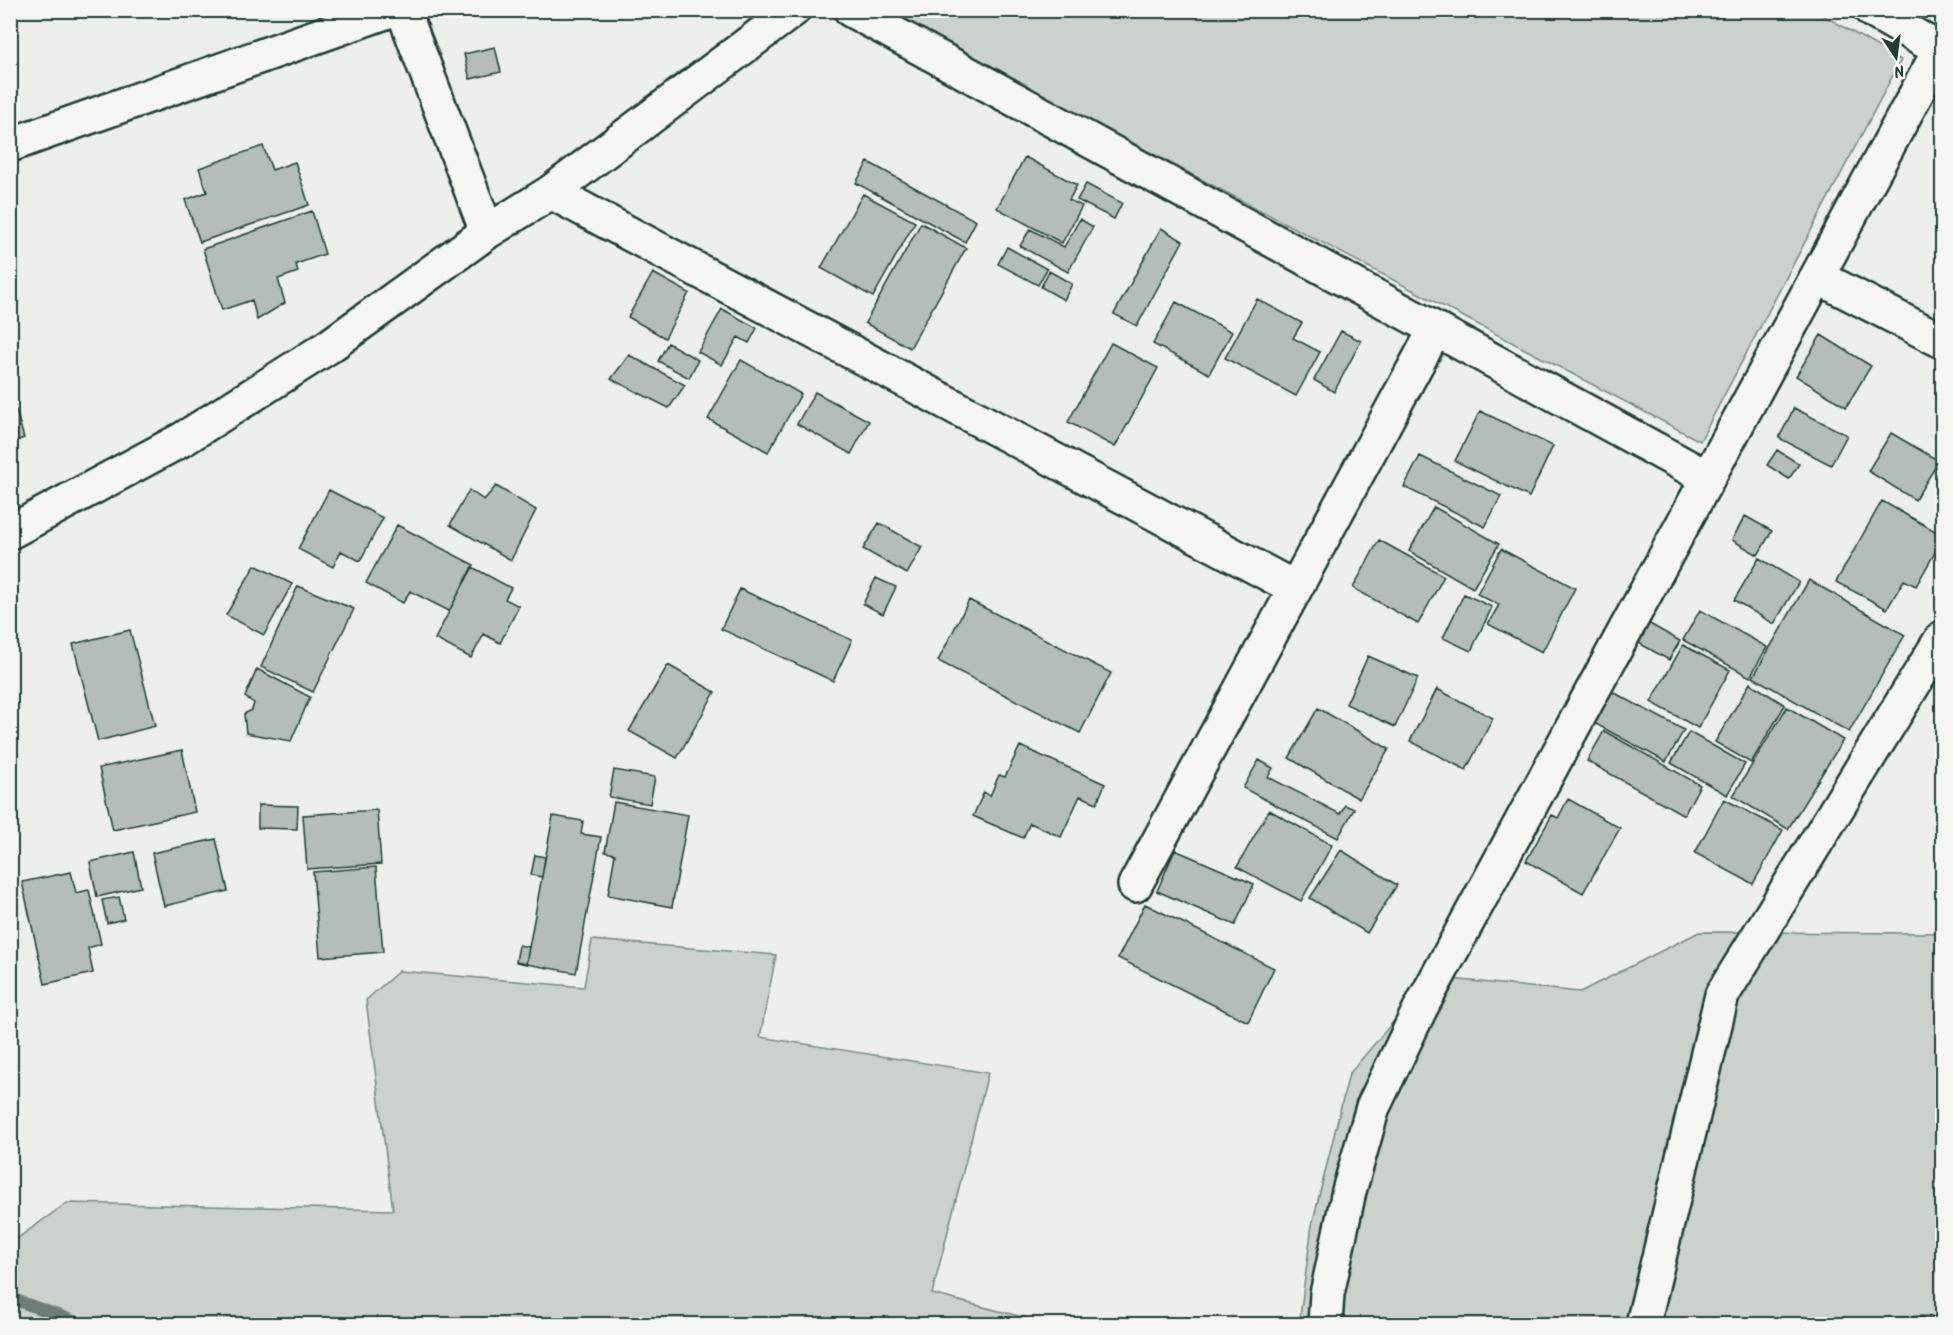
<svg xmlns="http://www.w3.org/2000/svg" width="1953" height="1335" font-family="Kalam,sans-serif">
<style>
.green{fill:#cbd2cc;stroke:#758880;stroke-width:1.5}
.lines{fill:none;stroke-linecap:round;stroke-linejoin:round}
.stream{stroke:#6c7e77;stroke-width:12}
.building{fill:#b4bdb8;stroke:#1f3d34;stroke-width:1.5}
.minor-casing{stroke:#1f3d34;stroke-width:38}
.minor{stroke:#f6f6f2;stroke-width:33}
</style>
<rect width="100%" height="100%" fill="#edefea"/>
<filter id="ink" filterUnits="userSpaceOnUse"><feTurbulence type="fractalNoise" baseFrequency=".0167" numOctaves="2"/><feDisplacementMap in="SourceGraphic" scale="12" xChannelSelector="R" yChannelSelector="G"/><feConvolveMatrix kernelMatrix="1 2 1 2 8 2 1 2 1" color-interpolation-filters="sRGB"/></filter>
<g filter="url(#ink)">
<path class="green" d="M 911,10 L 1814,10 L 1901,60 L 1700,441 L 898,20 Z
M 1699,932 L 1942,933 L 1942,1324 L 1299,1324 L 1312,1225 L 1349,1074 L 1431,977 L 1580,992 Z
M 592,940 L 776,955 L 760,1037 L 988,1073 L 932,1294 L 1050,1324 L 11,1324 L 11,1243 L 67,1203 L 393,1210 L 366,1000 L 399,971 L 584,987 Z"/>
<g class="lines">
<path class="stream" d="M 10,1298 L 82,1324
M 1887,1324 L 1921,1321 L 1942,1322"/>
</g>
<path class="building" d="M 495,47 L 501,72 L 470,79 L 464,54 Z
M 263,146 L 272,170 L 295,162 L 309,205 L 200,242 L 185,200 L 207,192 L 199,168 Z
M 1025,157 L 1077,185 L 1069,200 L 1082,206 L 1062,243 L 997,208 Z
M 868,162 L 976,221 L 965,242 L 856,183 Z
M 1086,184 L 1122,203 L 1114,219 L 1077,200 Z
M 863,194 L 915,222 L 873,297 L 821,268 Z
M 312,211 L 325,254 L 296,264 L 298,272 L 278,279 L 285,303 L 257,320 L 252,300 L 222,310 L 203,249 Z
M 1080,219 L 1093,227 L 1068,272 L 1020,246 L 1030,229 L 1064,247 Z
M 921,223 L 966,248 L 910,348 L 865,323 Z
M 1161,228 L 1183,241 L 1137,326 L 1114,314 Z
M 1007,247 L 1047,269 L 1038,285 L 998,264 Z
M 1049,271 L 1072,284 L 1064,300 L 1041,287 Z
M 653,273 L 689,293 L 665,338 L 628,317 Z
M 1257,299 L 1302,323 L 1293,338 L 1320,352 L 1296,396 L 1225,358 Z
M 1176,302 L 1232,332 L 1209,374 L 1153,344 Z
M 722,309 L 757,328 L 749,343 L 738,337 L 722,365 L 698,352 Z
M 1341,331 L 1361,341 L 1334,392 L 1314,380 Z
M 1821,335 L 1871,366 L 1846,407 L 1796,376 Z
M 668,343 L 698,360 L 689,378 L 658,361 Z
M 1111,343 L 1158,368 L 1115,447 L 1068,422 Z
M 629,355 L 685,385 L 669,408 L 611,379 Z
M 741,360 L 801,394 L 768,452 L 708,419 Z
M 815,392 L 869,421 L 851,454 L 797,424 Z
M 1794,408 L 1847,435 L 1831,465 L 1779,438 Z
M 16,410 L 24,438 L 10,443 L 10,411 Z
M 1480,411 L 1553,446 L 1529,497 L 1455,461 Z
M 1891,433 L 1939,461 L 1915,500 L 1868,471 Z
M 1777,450 L 1799,464 L 1789,479 L 1767,465 Z
M 1420,456 L 1501,496 L 1485,527 L 1404,487 Z
M 496,486 L 536,510 L 511,560 L 450,525 L 469,490 L 484,500 Z
M 329,490 L 383,518 L 360,561 L 341,551 L 333,567 L 298,549 Z
M 1882,501 L 1942,535 L 1942,540 L 1916,586 L 1904,580 L 1887,609 L 1836,582 Z
M 1434,507 L 1499,544 L 1473,588 L 1409,551 Z
M 1745,516 L 1772,531 L 1758,555 L 1732,540 Z
M 879,523 L 922,547 L 907,574 L 863,549 Z
M 397,525 L 474,565 L 449,611 L 410,591 L 403,603 L 366,583 Z
M 1379,540 L 1444,576 L 1418,624 L 1353,588 Z
M 1501,549 L 1575,588 L 1542,652 L 1488,624 L 1499,605 L 1477,594 Z
M 1759,558 L 1799,582 L 1774,624 L 1734,600 Z
M 255,565 L 292,584 L 264,635 L 226,615 Z
M 472,567 L 511,588 L 505,599 L 519,606 L 500,643 L 484,634 L 471,658 L 435,639 Z
M 876,578 L 896,587 L 883,614 L 863,604 Z
M 1809,580 L 1905,635 L 1849,732 L 1753,677 Z
M 298,586 L 354,609 L 313,692 L 261,667 Z
M 740,589 L 852,640 L 833,681 L 721,629 Z
M 1464,594 L 1492,607 L 1471,651 L 1443,638 Z
M 969,600 L 1111,673 L 1080,733 L 938,661 Z
M 1700,610 L 1767,647 L 1750,677 L 1683,640 Z
M 1641,619 L 1680,641 L 1669,660 L 1630,638 Z
M 130,630 L 155,726 L 98,741 L 73,644 Z
M 1683,645 L 1730,670 L 1698,728 L 1651,702 Z
M 1368,656 L 1418,678 L 1395,727 L 1346,704 Z
M 668,665 L 715,692 L 677,758 L 629,731 Z
M 257,669 L 310,697 L 291,741 L 246,733 L 244,714 L 252,710 L 254,703 L 245,697 Z
M 1750,683 L 1785,705 L 1751,763 L 1715,742 Z
M 1437,689 L 1493,718 L 1466,770 L 1410,741 Z
M 1611,691 L 1684,730 L 1666,762 L 1594,723 Z
M 1787,707 L 1843,740 L 1788,829 L 1733,796 Z
M 1318,708 L 1389,749 L 1359,799 L 1289,758 Z
M 1604,731 L 1700,785 L 1684,815 L 1587,761 Z
M 1689,732 L 1745,764 L 1727,795 L 1671,763 Z
M 1020,746 L 1105,784 L 1097,803 L 1080,796 L 1061,837 L 1030,823 L 1023,838 L 973,816 L 984,792 L 990,796 L 999,775 L 1005,777 Z
M 182,750 L 195,812 L 113,830 L 99,768 Z
M 1259,760 L 1273,768 L 1268,777 L 1340,814 L 1345,805 L 1354,809 L 1338,838 L 1243,788 Z
M 614,770 L 655,777 L 650,804 L 609,797 Z
M 1568,799 L 1620,828 L 1583,893 L 1526,861 L 1552,815 L 1558,818 Z
M 1724,799 L 1783,830 L 1753,884 L 1695,853 Z
M 614,802 L 688,815 L 672,907 L 608,895 L 615,854 L 605,852 Z
M 258,805 L 298,806 L 297,829 L 258,828 Z
M 377,810 L 381,864 L 307,869 L 303,815 Z
M 1269,810 L 1332,845 L 1301,901 L 1237,867 Z
M 553,816 L 583,821 L 581,834 L 601,837 L 576,973 L 526,964 Z
M 216,839 L 228,891 L 164,906 L 152,853 Z
M 1175,850 L 1254,884 L 1235,925 L 1157,891 Z
M 1341,850 L 1397,885 L 1367,933 L 1310,898 Z
M 134,852 L 141,887 L 97,897 L 90,862 Z
M 535,855 L 545,857 L 542,877 L 531,875 Z
M 376,867 L 383,952 L 320,957 L 313,872 Z
M 71,872 L 76,893 L 89,890 L 101,944 L 88,948 L 93,973 L 45,984 L 22,882 Z
M 119,897 L 124,919 L 107,923 L 102,900 Z
M 1145,904 L 1274,968 L 1248,1022 L 1118,958 Z
M 519,945 L 529,947 L 526,964 L 516,962 Z"/>
<g class="lines">
<defs>
<path id="minor" d="M 403,10 L 487,232
M 851,10 L 1708,478
M 1871,10 L 1940,50
M 10,145 L 391,10
M 551,192 L 1295,588
M 1818,277 L 1942,341
M 10,532 L 183,439 L 328,347 L 487,232 L 551,192 L 793,10
M 1135,885 L 1435,330
M 1325,1324 L 1327,1294 L 1349,1191 L 1373,1107 L 1420,1009 L 1942,46
M 1643,1324 L 1722,995 L 1942,638"/>
</defs>
<use href="#minor" class="minor-casing"/>
<use href="#minor" class="minor"/>
</g>
</g>
<rect width="1953" height="1335" fill="none" stroke="#f6f6f2" stroke-width="36"/>
<rect x="18" y="18" width="1917" height="1299" fill="none" stroke="#1f3d34" stroke-width="2" filter="url(#ink)"/>
<g transform="translate(1896 57) rotate(167)" stroke="#f6f6f2" stroke-width="4.5" paint-order="stroke">
<path d="M0-4.5L10 22L0 15L-10 22Z" fill="#1f3d34"/>
<text y="-9" font-size="16" font-weight="bold" text-anchor="middle" fill="#1f3d34">N</text>
</g>
</svg>
